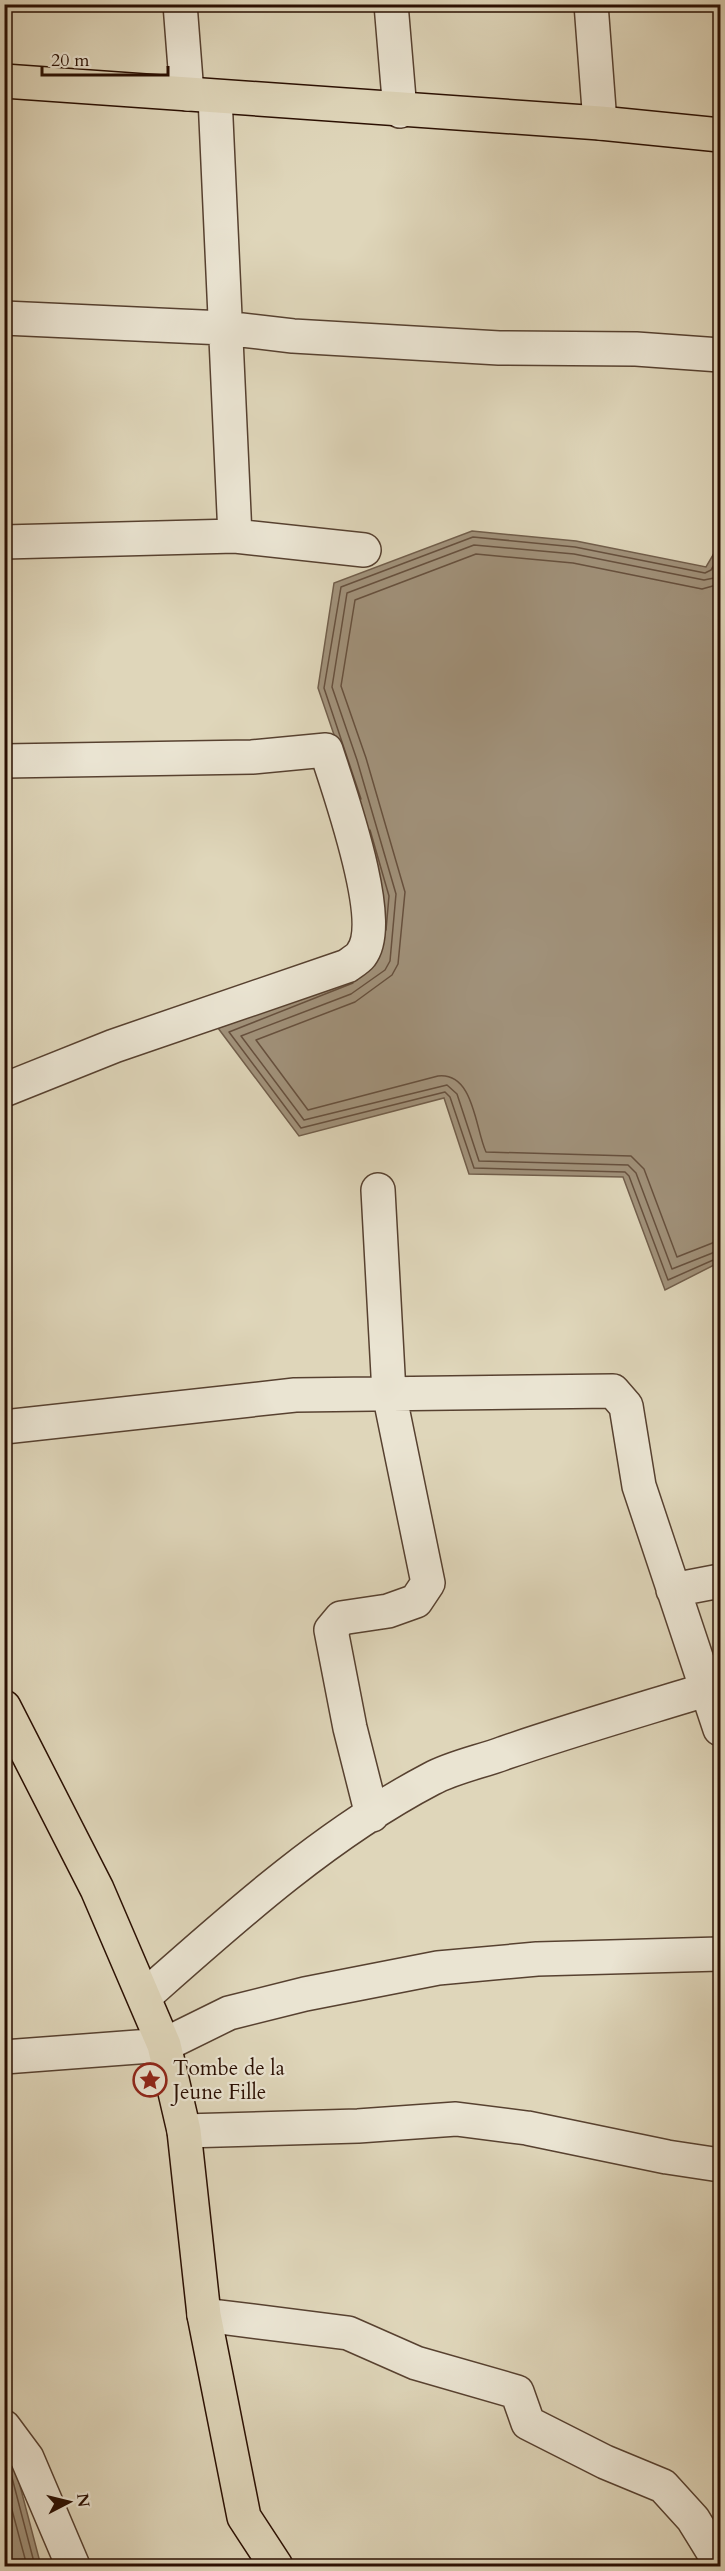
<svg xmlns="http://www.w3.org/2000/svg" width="725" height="2571" font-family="Cardo,serif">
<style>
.water{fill:#a1927b;stroke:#715e4b;stroke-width:1.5}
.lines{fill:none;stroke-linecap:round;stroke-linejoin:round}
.shore{stroke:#66503e;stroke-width:1.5}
.street-casing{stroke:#574130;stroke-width:36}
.primary-casing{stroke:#2a0f02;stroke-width:36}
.street{stroke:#eae4d2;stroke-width:33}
.primary{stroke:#dfd6ba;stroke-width:33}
.labels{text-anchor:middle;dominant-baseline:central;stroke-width:4.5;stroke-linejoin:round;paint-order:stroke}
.poi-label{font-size:21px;fill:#2a0f02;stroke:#eae4d2;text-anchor:start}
</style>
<rect width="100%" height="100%" fill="#dfd6ba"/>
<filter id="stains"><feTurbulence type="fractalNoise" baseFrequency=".00333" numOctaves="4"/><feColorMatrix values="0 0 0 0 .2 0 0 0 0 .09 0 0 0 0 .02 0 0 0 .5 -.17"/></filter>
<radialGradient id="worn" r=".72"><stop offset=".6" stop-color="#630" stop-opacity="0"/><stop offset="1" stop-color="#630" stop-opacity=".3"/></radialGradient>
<path class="water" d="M 472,531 L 576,541 L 706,567 L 720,543 L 720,1262 L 665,1290 L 623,1177 L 469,1174 L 444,1098 L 299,1136 L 218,1028 L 344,982 L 377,958 L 383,897 L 344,764 L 318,688 L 334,583 Z
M 4,2458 L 13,2459 L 41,2566 L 5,2566 Z"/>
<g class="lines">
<path class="shore" d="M 720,569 L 714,578 L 704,580 L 574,554 L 474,545 L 347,593 L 332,687 L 357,760 L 396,894 L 390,961 L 385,970 L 351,994 L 241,1036 L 304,1120 L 447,1085 L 457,1094 L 479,1161 L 628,1165 L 636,1173 L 672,1269 L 720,1250
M 720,584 L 702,589 L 573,563 L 476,554 L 355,600 L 341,686 L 366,758 L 405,892 L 398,964 L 392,975 L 355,1002 L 256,1040 L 308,1110 L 438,1076 C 474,1072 475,1128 486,1152 L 631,1156 L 644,1169 L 677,1257 L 720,1240
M 361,799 L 324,688 L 341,587 L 473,537 L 575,547 L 705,573 L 711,570 L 720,555
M 370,830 L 389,896 L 386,930
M 353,983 L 229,1032 L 301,1128 L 445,1092 L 450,1097 L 474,1168 L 625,1172 L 629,1176 L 668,1280 L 720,1257
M 4,2464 L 9,2466 L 35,2566
M 4,2480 L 27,2566"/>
<defs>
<path id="street" d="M 180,4 L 187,94
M 391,4 L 400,111
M 591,4 L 600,123
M 215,97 L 235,536
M 4,318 L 224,328 L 293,336 L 499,348 L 636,349 L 720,355
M 4,542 L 235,536 L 364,550
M 4,761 L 252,757 L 326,750 C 338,788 387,922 361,955 C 358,959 351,963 347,966 L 114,1046 L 4,1090
M 4,1427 L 295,1395 L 613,1391 L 626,1406 L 639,1486 L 720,1729
M 673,1590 L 720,1581
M 372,1815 L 350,1728 L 331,1630 L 341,1618 L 388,1611 L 416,1601 L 428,1583 L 389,1393 L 378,1190
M 145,1996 C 233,1918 326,1834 431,1779 C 453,1767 480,1762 504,1753 C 571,1730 640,1710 708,1689
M 4,2057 L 164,2045 L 229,2013 L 305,1994 L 438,1968 L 537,1959 L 720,1954
M 184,2131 L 358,2126 L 456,2119 L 527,2128 L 667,2157 L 720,2165
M 204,2315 L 348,2333 L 416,2363 L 517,2392 L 528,2423 L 605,2462 L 663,2486 L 693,2519 L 720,2563
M 4,2427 L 27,2458 L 73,2566"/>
<path id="primary" d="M 4,81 L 600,123 L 720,135
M 4,1707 L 97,1889 L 164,2045 L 184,2131 L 204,2315 L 244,2517 L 276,2566"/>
</defs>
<use href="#street" class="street-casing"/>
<use href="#primary" class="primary-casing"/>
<use href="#street" class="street"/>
<use href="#primary" class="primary"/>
</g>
<defs>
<symbol id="sight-ring" viewBox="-11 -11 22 22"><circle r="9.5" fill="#eae4d2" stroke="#8f2418" stroke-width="1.5"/><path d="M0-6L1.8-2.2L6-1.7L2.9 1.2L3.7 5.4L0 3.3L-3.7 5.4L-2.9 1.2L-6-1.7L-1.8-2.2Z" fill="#8f2418"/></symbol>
</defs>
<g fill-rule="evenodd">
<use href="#sight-ring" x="131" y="2061" width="38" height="38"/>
</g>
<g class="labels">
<g class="poi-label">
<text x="173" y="2068">Tombe de la<tspan x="173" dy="24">Jeune Fille</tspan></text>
</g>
</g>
<rect width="725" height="2571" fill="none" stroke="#dfd6ba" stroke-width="24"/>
<rect x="6" y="6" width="713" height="2559" fill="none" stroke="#2a0f02" stroke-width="3"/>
<rect x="12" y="12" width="701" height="2547" fill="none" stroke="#2a0f02" stroke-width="1.5"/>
<g transform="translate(69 2502) rotate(83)" stroke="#eae4d2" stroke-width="4.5" paint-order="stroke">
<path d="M0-4.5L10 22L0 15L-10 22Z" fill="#2a0f02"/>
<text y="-9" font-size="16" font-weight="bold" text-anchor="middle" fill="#2a0f02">N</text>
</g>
<path d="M42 66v9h126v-9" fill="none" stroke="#2a0f02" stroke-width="3"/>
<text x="51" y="66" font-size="18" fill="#2a0f02" stroke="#eae4d2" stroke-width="4.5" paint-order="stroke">20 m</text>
<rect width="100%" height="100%" filter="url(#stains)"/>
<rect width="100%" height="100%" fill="url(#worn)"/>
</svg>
